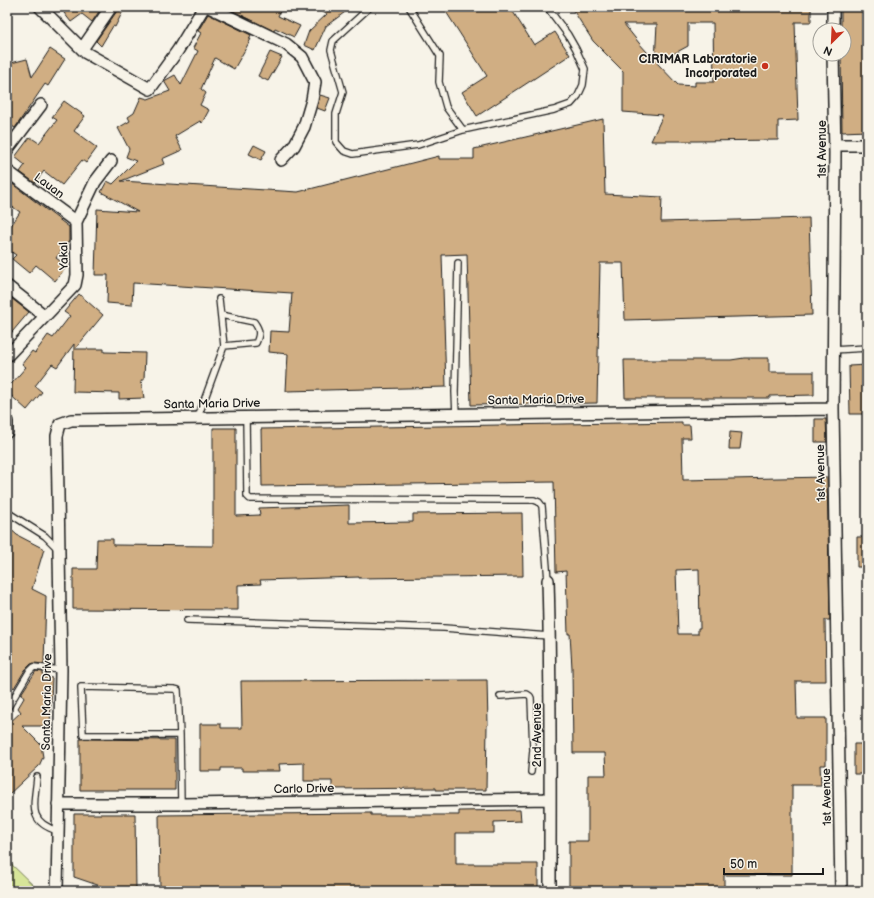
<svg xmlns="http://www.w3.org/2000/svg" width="874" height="898" font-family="'Balsamiq Sans',sans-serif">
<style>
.green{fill:#d7e599;stroke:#7a805a}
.building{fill:#d0ae83;stroke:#1c1c1c;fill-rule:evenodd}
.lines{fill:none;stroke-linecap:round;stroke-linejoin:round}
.lane-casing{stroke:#1c1c1c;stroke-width:8}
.street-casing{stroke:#1c1c1c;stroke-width:14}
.lane{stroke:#f7f3e8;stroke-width:5.5}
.street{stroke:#f7f3e8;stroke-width:11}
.poi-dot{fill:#c8321e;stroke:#f7f3e8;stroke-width:1.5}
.labels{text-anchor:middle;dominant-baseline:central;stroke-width:3;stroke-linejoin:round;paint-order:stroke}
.poi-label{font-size:12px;font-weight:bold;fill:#1c1c1c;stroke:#f7f3e8;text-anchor:end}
.street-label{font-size:12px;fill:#1c1c1c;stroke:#f7f3e8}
</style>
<rect width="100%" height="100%" fill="#f7f3e8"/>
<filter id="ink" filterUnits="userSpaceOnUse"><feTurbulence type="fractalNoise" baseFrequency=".025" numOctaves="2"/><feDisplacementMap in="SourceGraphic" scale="8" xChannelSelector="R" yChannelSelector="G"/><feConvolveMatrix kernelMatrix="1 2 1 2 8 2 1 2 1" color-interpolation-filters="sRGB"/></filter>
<g filter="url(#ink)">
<path class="green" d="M 7,860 L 37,889 L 50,888 L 50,891 L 7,891 Z"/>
<path class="building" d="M 72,7 L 102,7 L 92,22 L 82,14 L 71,22 L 64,13 Z
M 118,7 L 125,7 L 115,27 L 113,26 L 101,46 L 96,41 L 117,11 Z
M 225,7 L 282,7 L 278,16 L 300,26 L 294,37 L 275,28 L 274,31 Z
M 311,7 L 352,7 L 326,26 L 315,50 L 304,45 L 309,31 L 327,14 Z
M 443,7 L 510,7 L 534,45 L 555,32 L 570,55 L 477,116 L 462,92 L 487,76 Z
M 571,7 L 811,7 L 811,22 L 795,22 L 798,120 L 778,121 L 778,140 L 697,141 L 651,141 L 663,115 L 623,112 L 623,71 L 593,41 ZM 688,23 L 713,23 L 714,82 L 695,82 L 695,86 L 678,85 L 657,63 L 688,46 ZM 624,24 L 657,24 L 655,61 L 639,43 Z
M 841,7 L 867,7 L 867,131 L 842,132 L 841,54 L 844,54 L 844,30 L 841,30 Z
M 208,14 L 251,35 L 249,39 L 251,39 L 234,69 L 215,58 L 201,89 L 206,93 L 200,105 L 209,110 L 202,123 L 200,121 L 175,136 L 182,150 L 162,159 L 164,164 L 121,181 L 298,192 L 439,156 L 439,159 L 474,159 L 474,149 L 603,119 L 605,194 L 662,197 L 661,222 L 809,218 L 812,315 L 625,320 L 623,263 L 600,263 L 597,403 L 471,405 L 467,254 L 442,255 L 446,387 L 286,391 L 288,354 L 269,352 L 270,331 L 289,332 L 292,293 L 133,283 L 132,305 L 107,303 L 108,275 L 95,275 L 97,209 L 138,212 L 101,192 L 107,181 L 113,184 L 136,161 L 126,157 L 129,149 L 118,128 L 130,121 L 128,117 L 134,113 L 141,97 L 148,99 L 170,91 L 164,81 L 175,75 L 181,85 L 198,51 L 193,48 L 201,33 L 198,31 Z
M 50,49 L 65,59 L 48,86 L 45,84 L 15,128 L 7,123 L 7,64 L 27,59 L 32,77 Z
M 270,52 L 282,57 L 268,81 L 258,76 Z
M 320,95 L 330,98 L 325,111 L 317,108 Z
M 64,101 L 85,116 L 74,131 L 97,148 L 86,163 L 82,160 L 62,185 L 44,171 L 35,183 L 20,172 L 25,165 L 15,157 L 30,137 L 39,143 L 57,120 L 52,117 Z
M 254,145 L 266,151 L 261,160 L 249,154 Z
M 11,183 L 69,227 L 69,241 L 56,258 L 67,266 L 55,281 L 36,265 L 29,273 L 12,259 L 16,255 L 7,249 L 7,232 L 20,212 L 7,203 L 7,188 Z
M 79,294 L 103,315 L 75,349 L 104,349 L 104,352 L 145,353 L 144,380 L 141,380 L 144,398 L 119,399 L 119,393 L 73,392 L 74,344 L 57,367 L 52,364 L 35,386 L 42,392 L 27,410 L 7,392 L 7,389 L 26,367 L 22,364 L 32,351 L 35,353 L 48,335 L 53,338 L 70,316 L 64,312 Z
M 7,295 L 29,312 L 7,338 Z
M 744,358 L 769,358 L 769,372 L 814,372 L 814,395 L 770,396 L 770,398 L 625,398 L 624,360 L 731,360 Z
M 867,365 L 867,414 L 850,414 L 849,366 Z
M 815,419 L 826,419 L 827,442 L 815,442 Z
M 682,422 L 682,425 L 690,425 L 691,438 L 682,438 L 683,480 L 827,477 L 830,620 L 825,620 L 826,681 L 796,681 L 797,718 L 826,718 L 826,765 L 820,765 L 821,785 L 792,785 L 792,875 L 724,875 L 724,891 L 569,891 L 569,841 L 588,841 L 588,775 L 606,775 L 605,753 L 573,753 L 572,668 L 570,634 L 568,634 L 566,571 L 556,572 L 554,482 L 262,486 L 261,429 ZM 699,569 L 700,628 L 698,628 L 698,634 L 678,634 L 676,570 Z
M 213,428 L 236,428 L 236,516 L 260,515 L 259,508 L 349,505 L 349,523 L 413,522 L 413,514 L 522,513 L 523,576 L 359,578 L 359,577 L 260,580 L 261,584 L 238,585 L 238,610 L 73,609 L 73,569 L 96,569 L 97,539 L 113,539 L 113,545 L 213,546 Z
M 730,432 L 742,433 L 740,449 L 729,449 Z
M 7,526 L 17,535 L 44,549 L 32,589 L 46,596 L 44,664 L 34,663 L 31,664 L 25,670 L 14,688 L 7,681 Z
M 857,537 L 867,537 L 867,567 L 857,567 Z
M 36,671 L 43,672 L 43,677 L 52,678 L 50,726 L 22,726 L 41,745 L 43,757 L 39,766 L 7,796 L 7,725 L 21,712 L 18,708 L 24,698 L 21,694 Z
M 487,680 L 488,725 L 487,725 L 486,790 L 436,790 L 436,788 L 332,789 L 332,781 L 304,781 L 304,763 L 279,764 L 280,771 L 242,771 L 242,768 L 221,768 L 221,771 L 200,771 L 200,724 L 221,724 L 221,728 L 242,728 L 241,681 Z
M 80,739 L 175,740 L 175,790 L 80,790 Z
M 854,744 L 867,744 L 867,774 L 854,774 Z
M 520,810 L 521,821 L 494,822 L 494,833 L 456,833 L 456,864 L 538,864 L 538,891 L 160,891 L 159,815 L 371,813 L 371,815 L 459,815 L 459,811 Z
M 74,814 L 135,814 L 136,891 L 115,891 L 74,877 Z"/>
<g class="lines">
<defs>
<path id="lane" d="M 370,7 L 333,41 L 331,50 L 343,92 L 336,114 L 336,142 L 344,151 L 353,154 L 418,145 L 463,130
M 409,7 L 440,56 L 439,82 L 446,107 L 463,130 L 554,110 L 571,104 L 578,96 L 583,85 L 585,69 L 576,49 L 568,35 L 547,7
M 221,315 L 254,322 C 260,330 260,334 256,343 L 224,346
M 833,350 L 867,348
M 456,415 L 455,392 L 458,263
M 198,417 L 224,346 L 219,299
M 246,417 L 247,496 L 250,499 L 534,500 L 539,502 L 542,506 L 548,580
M 7,512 L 45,536 L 58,549
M 187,620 L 444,628 L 549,636
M 500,696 L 527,694 L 530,696 L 531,698 L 533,750 L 531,772
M 7,709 L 29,672 L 34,667 L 61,670
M 180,735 L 83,735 L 81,687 L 174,689 L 178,690 L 180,735 L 181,804
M 37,777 C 35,803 26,822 58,831"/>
<path id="street" d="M 40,7 L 86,53 L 150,89 L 178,50 L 204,7
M 209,7 L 286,44 L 302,57 L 315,82 L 312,100 L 304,127 L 294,146 L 281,160
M 833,7 L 833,30
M 82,49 L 111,7
M 833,54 L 835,153 L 833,409 L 841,891
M 835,145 L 867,145
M 7,150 L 41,105
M 7,171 L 76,222
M 7,286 L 45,316
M 7,356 L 75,285 L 77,275 L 76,222 L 95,182 L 111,161
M 7,422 L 7,432
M 548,580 C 551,683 550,787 550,891
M 58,804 L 181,804 L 550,799
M 57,891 L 61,670 L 57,436 L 60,424 L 71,420 L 833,409"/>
</defs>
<use href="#lane" class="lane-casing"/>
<use href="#street" class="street-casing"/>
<use href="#lane" class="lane"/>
<use href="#street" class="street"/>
</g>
</g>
<circle class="poi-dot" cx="765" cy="66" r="4"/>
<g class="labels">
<g class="poi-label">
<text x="757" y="59">CIRIMAR Laboratorie<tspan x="757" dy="14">Incorporated</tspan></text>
</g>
<g class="street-label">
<text transform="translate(822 149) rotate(-90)">1st Avenue</text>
<text transform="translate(49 186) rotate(36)">Lauan</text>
<text transform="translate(64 256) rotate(-91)">Yakal</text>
<text transform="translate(536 400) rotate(-1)">Santa Maria Drive</text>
<text transform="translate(212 404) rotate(-1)">Santa Maria Drive</text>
<text transform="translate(821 473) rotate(-91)">1st Avenue</text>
<text transform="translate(47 702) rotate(-89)">Santa Maria Drive</text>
<text transform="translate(537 735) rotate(-90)">2nd Avenue</text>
<text transform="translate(304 789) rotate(-1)">Carlo Drive</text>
<text transform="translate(827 797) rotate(-91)">1st Avenue</text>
</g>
</g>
<rect width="874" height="898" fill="none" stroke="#f7f3e8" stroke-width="24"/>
<rect x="12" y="12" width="850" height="874" fill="none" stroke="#1c1c1c" stroke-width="1.5" filter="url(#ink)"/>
<g transform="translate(832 42) rotate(204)"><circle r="19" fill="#f7f3e8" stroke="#9f9d96"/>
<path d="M0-3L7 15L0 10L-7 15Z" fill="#c8321e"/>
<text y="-6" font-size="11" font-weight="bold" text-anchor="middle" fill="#1c1c1c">N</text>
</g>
<path d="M724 868v6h99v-6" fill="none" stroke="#1c1c1c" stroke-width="2"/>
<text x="730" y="868" font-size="12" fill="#1c1c1c" stroke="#f7f3e8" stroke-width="3" paint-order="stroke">50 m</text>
</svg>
